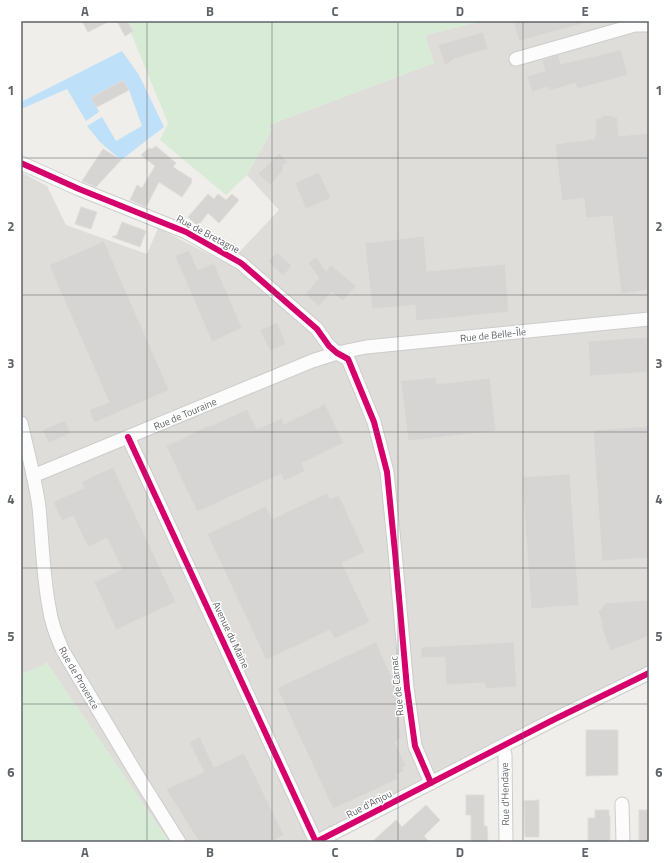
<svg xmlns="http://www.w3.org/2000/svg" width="670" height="863" font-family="'Titillium Web',sans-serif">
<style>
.industrial{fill:#dfddda}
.green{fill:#d8ebd6}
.water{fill:#bfe0f9}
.building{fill:#d6d5d3;stroke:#deddd9}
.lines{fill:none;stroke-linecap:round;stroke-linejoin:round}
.minor-casing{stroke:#cbcccc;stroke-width:15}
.minor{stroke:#fdfcfc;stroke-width:13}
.cycleway-casing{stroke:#fff;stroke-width:8}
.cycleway{stroke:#d6006c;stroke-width:6}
.grid{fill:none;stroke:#5f6368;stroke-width:1;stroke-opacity:0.55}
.labels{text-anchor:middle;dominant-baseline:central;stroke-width:3;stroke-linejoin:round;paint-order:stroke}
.street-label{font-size:10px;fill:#5f6368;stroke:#fff}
.neatline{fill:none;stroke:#5f6368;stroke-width:1.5}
.grid-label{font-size:13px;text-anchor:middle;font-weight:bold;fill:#5f6368}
</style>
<rect width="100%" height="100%" fill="#efeeea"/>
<path class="industrial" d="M 483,21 L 649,21 L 649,678 L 325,842 L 169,842 L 47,663 L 21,675 L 21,172 L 47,186 L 66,225 L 147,254 L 158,228 L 228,264 L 279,210 L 247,175 L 271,131 L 269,125 L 434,63 L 425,35 Z"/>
<path class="green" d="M 126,21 L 483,21 L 425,35 L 434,63 L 269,125 L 271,131 L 247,175 L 226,195 L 160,140 L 168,123 Z
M 47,663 L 169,842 L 21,842 L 21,675 Z"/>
<path class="water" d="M 122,51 L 139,75 L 164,127 L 121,160 L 100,142 L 87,126 L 102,117 L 116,141 L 142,126 L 129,90 L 123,80 L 92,97 L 99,112 L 86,121 L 67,89 L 21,109 L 21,102 Z"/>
<path class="building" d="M 82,21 L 110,21 L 88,32 Z
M 117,21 L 127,21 L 133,31 L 125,36 Z
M 513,21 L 582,21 L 582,24 L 519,41 Z
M 483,32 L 488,49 L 454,59 L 445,66 L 438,45 Z
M 621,50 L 628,75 L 577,89 L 575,83 L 549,91 L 548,87 L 532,92 L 527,76 L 545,71 L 542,60 L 558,55 L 561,64 Z
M 123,80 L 129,90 L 97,107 L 91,98 Z
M 612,115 L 612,117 L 617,117 L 619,136 L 649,133 L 649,290 L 621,294 L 612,216 L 586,218 L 584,198 L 562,201 L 555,144 L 594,139 L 596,132 L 595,119 L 601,118 L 601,116 Z
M 156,146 L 176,163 L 173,167 L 192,179 L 191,181 L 192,182 L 182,197 L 159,182 L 146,207 L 130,200 L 137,185 L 142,188 L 155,166 L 141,155 L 149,148 L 152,149 Z
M 103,149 L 121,160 L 96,187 L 82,181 Z
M 279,153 L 288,162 L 283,166 L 283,171 L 270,185 L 258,174 Z
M 319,172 L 331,198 L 306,209 L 295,183 Z
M 208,194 L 214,199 L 218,194 L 226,200 L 232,194 L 239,200 L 219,223 L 208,213 L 198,226 L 188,217 Z
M 81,207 L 97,212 L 91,229 L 75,224 Z
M 122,222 L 146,231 L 140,247 L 112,237 L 117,235 Z
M 424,236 L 427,271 L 505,264 L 509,312 L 416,321 L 415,305 L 372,309 L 365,243 Z
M 104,241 L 169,390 L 94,423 L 89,410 L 109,402 L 49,265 Z
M 189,250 L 198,270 L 214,263 L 242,328 L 212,342 L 175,256 Z
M 277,252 L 292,266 L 283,276 L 268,261 Z
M 316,257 L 326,271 L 331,265 L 356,286 L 343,301 L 332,292 L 319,306 L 305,294 L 319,278 L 308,263 Z
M 277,322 L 286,344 L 270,351 L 260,330 Z
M 649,337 L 649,372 L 590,376 L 588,341 Z
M 436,377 L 437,384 L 490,378 L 496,431 L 408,441 L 401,381 Z
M 325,404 L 344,443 L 302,463 L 305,471 L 284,481 L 281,474 L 197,512 L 166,446 L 210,425 L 211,426 L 247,409 L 257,429 L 282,418 L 284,424 Z
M 65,420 L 71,433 L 49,443 L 42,430 Z
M 649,426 L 649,558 L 602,561 L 593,430 Z
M 113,467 L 176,602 L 116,630 L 94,582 L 122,569 L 107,538 L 88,547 L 73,516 L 62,521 L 53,502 L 84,488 L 81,482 Z
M 570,474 L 579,605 L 531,609 L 522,477 Z
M 327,493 L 330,499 L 339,495 L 365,552 L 342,563 L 370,622 L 334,639 L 330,630 L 266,660 L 207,534 L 266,506 L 272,519 Z
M 649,600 L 649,636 L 610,651 L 601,625 L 603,624 L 598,612 L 606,603 Z
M 376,642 L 396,686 L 401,738 L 395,742 L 406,766 L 402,767 L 404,771 L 396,775 L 398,779 L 333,809 L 277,688 Z
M 514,642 L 517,687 L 486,689 L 485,683 L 446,685 L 445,657 L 421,658 L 421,647 Z
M 586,730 L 618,730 L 618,775 L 586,776 Z
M 200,737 L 214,767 L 244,753 L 284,835 L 270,842 L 199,842 L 166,789 L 204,772 L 189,742 Z
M 466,795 L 484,795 L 484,826 L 487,826 L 488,842 L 471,842 L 471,815 L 466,815 Z
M 539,800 L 539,837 L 525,837 L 524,801 Z
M 426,805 L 440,820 L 424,836 L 429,842 L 372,842 L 396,820 L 402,827 Z
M 595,810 L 609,810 L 609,816 L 610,816 L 610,842 L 588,842 L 588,818 L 595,818 Z
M 639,810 L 649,810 L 649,842 L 639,842 Z"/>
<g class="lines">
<defs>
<path id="minor" d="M 628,21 L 635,25 L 649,25
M 516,59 L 635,25
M 21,163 L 79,189 L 186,232 L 241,263 L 317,329 L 329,346 L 337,353 L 348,359 L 374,422 L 387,472 L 395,552 L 407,688 L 415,746 L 431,783
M 21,423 C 27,450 35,478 39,507 C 42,540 43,574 49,607 C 51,623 57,637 63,651 L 136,773 L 179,842
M 128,437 L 316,842 L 553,720 L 649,673
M 33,476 L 312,361 L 337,353 L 366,347 L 649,319
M 503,746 L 505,755 L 506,842
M 622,804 L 623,842"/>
</defs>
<use href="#minor" class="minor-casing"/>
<use href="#minor" class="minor"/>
<defs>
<path id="cycleway" d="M 21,163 L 79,189 L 186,232 L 241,263 L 317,329 L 329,346 L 337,353 L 348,359 L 374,422 L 387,472 L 395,552 L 407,688 L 415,746 L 431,783
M 128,437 L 316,842 L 553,720 L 649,673"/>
</defs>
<use href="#cycleway" class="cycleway-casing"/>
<use href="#cycleway" class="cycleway"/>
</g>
<path class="grid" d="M 147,21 L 147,842M 272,21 L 272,842M 398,21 L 398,842M 523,21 L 523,842M 21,158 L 649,158M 21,295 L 649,295M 21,432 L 649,432M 21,568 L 649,568M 21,704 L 649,704"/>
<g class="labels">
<g class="street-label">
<text transform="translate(208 234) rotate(28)">Rue de Bretagne</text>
<text transform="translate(493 335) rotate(-6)">Rue de Belle-Île</text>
<text transform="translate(185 414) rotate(-23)">Rue de Touraine</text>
<text transform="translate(231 635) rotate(65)">Avenue du Maine</text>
<text transform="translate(79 678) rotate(60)">Rue de Provence</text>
<text transform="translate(397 686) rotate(-96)">Rue de Carnac</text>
<text transform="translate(505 794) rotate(-91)">Rue d'Hendaye</text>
<text transform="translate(369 804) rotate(-27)">Rue d'Anjou</text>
</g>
</g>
<rect width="670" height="863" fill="none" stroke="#ffffff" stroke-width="44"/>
<rect x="22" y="22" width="626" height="819" class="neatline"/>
<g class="grid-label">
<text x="85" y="16">A</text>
<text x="210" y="16">B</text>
<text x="335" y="16">C</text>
<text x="460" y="16">D</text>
<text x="585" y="16">E</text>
<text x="11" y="95">1</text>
<text x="659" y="95">1</text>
<text x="11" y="231">2</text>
<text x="659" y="231">2</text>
<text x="11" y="368">3</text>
<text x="659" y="368">3</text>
<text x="11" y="504">4</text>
<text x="659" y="504">4</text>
<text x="11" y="641">5</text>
<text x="659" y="641">5</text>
<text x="11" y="777">6</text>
<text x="659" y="777">6</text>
<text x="85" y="857">A</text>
<text x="210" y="857">B</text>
<text x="335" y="857">C</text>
<text x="460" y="857">D</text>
<text x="585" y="857">E</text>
</g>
</svg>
